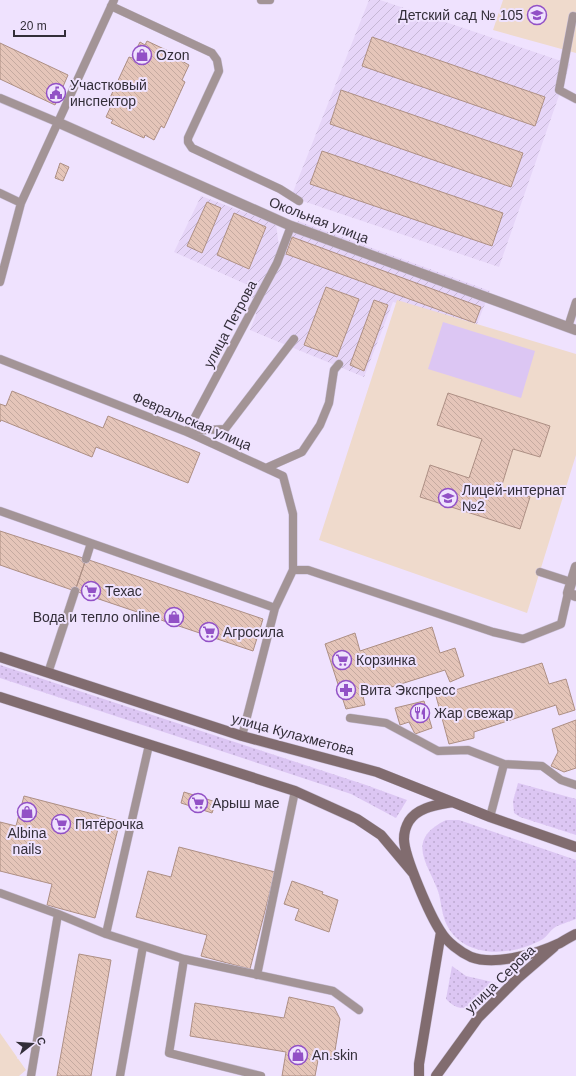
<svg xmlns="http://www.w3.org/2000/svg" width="576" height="1076" font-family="Arial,sans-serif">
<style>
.industrial{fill:url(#industrial-furrows)}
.education{fill:#efdacc}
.grass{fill:url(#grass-dots)}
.green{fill:#dcc6f3}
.building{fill:url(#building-back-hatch);stroke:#ad8f84}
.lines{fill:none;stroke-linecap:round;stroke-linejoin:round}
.lane-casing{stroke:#c9bed7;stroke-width:9}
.street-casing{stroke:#c9bed7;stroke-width:11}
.secondary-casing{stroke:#c9bed7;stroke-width:11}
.lane{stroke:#a39496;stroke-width:8}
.street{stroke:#a39496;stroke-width:10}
.secondary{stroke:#816c6f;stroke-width:10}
.labels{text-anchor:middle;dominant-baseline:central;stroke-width:4;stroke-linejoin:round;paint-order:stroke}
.poi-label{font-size:14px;fill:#332e39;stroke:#efe2fe;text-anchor:start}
.street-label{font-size:14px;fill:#332e39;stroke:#efe2fe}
</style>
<defs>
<pattern id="industrial-furrows" width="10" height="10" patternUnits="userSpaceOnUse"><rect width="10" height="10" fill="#e6d5f8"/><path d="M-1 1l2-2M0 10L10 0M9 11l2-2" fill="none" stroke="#c6b7d5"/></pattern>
<pattern id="grass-dots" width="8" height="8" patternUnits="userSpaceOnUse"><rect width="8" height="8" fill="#dcc6f3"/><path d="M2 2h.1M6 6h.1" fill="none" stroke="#bdaad1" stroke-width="1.8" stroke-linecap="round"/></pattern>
<pattern id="building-back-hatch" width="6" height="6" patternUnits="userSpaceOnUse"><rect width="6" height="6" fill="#e5c5b9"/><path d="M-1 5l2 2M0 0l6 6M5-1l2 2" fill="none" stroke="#c5aaa0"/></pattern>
</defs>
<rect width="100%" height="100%" fill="#efe2fe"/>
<path class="industrial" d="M 369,0 L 380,0 L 570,64 L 499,267 L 291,197 Z
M 201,196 L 276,224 L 281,262 L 298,221 L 490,291 L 477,324 L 393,302 L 364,377 L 250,330 L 256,315 L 250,286 L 174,252 Z"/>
<path class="education" d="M 503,0 L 576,0 L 576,53 L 493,30 Z
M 397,300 L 576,354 L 576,455 L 527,613 L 319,540 Z
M 0,1033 L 26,1070 L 19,1076 L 0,1076 Z"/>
<path class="grass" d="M 0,665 L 366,785 L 407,800 L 396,818 L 351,794 L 0,678 Z
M 518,783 L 576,799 L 576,835 L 520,817 L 514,813 L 513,801 Z
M 446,820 L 459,820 L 576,860 L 576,919 C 569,922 560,924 554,928 C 550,931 547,936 543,939 C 512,957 461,960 445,921 C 442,913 441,903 439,894 C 430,865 403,841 446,820 Z
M 452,966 L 466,976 L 497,983 C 481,998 467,1021 446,999 Z"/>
<path class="green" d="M 443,322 L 535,351 L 521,398 L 428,369 Z"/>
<path class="building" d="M 372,37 L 545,97 L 535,126 L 362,66 Z
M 147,41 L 181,57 L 180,60 L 189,65 L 182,80 L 185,82 L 164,128 L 161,126 L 154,140 L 145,135 L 144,138 L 111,123 L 113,120 L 106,117 L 112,104 L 108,102 L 129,57 L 132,58 L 140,42 L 145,45 Z
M 0,43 L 68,75 L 55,105 L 0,79 Z
M 341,90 L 523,153 L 511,187 L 330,124 Z
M 322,151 L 503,213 L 492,246 L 310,184 Z
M 60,163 L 69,167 L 63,181 L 55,178 Z
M 207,202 L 221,208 L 202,253 L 187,246 Z
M 234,213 L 266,227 L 249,269 L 217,255 Z
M 292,237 L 481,307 L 475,323 L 286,254 Z
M 326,287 L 359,299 L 337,357 L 304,345 Z
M 374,300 L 388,305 L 364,371 L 350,365 Z
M 12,391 L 103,428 L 108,416 L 200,453 L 188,483 L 96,447 L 92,457 L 1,420 L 0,422 L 0,404 L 6,406 Z
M 448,393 L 550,426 L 540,457 L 513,449 L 501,488 L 530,497 L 520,529 L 420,497 L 430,465 L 469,478 L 482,439 L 437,425 Z
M 0,531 L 86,559 L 75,591 L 0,565 Z
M 86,559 L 263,619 L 253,651 L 75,591 Z
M 432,627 L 440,653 L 455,648 L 464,676 L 450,682 L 445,670 L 363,696 L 365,705 L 346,709 L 325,644 L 355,633 L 360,651 Z
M 542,663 L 549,684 L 566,679 L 575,710 L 559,715 L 556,705 L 474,732 L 474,738 L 449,744 L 436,696 Z
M 424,701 L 432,728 L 415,734 L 409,722 L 400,725 L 395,708 Z
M 576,720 L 576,768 L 564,772 L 551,766 L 558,752 L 552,729 Z
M 184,792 L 216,802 L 212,813 L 181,803 Z
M 24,796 L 120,821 L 95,918 L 47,905 L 52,884 L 0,871 L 0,822 L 16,826 Z
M 179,847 L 275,872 L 250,969 L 201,956 L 207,935 L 136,917 L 148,871 L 171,877 Z
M 292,881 L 323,892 L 322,894 L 338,900 L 329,932 L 295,920 L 299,909 L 284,904 Z
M 79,954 L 111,960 L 91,1076 L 57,1076 Z
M 289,997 L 334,1007 L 340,1019 L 334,1057 L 319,1055 L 315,1076 L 282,1076 L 286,1052 L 190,1036 L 195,1003 L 284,1018 Z"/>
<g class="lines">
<defs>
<path id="lane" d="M 261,0 L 270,0
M 111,6 L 212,53 L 217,60 L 219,71 L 188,138 L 188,142 L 192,148 L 280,189 L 299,201
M 576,17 L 573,16 L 559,90 L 576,99
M 0,98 L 57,122
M 0,193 L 21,203
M 0,282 L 21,203 L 114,0
M 568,327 L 576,302
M 0,359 L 187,432 L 283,476 L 293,514 L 293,570 L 275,608 L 242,736
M 188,431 L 225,429 L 294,339
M 187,432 L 277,263 L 291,226
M 266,468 L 302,452 L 320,425 L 329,403 L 334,370 L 339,364
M 0,511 L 275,608
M 86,559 L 91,543
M 293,570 L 308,570 L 493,632 L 523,639 L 561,624 L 568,593
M 540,572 L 571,582
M 48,673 L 75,591
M 350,718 L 386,723 L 438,751 L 468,750 L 504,764 L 542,766 L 561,780 L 576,785
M 490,817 L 504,764
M 0,893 L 58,914
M 106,934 L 184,959 L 333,991 L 359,1010
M 184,959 L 169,1053 L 261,1076
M 257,975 L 295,791
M 31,1076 L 58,914 L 106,934 L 149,745
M 120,1076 L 143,946"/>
<path id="street" d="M 57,122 L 291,226 L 576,330
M 576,567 L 568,593 L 576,596"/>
<path id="secondary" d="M 0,657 L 242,736 L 377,772 L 490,817 L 576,847
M 0,697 L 295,791 L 357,819 L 381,835 L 413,873
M 452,802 C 437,805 418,807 409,821 C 406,826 404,833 404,839 C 404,856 430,916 441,932 C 447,942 460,952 471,957 C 495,966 537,954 560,943 C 565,940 570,937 576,934
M 419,1076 L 419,1064 L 441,932
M 436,1076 L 478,1018 L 518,978 L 554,947"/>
</defs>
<use href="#lane" class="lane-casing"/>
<use href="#street" class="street-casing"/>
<use href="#secondary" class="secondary-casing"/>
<use href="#lane" class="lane"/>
<use href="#street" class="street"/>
<use href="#secondary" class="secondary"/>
</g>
<defs>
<symbol id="school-ring" viewBox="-11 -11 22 22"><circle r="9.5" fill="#efe2fe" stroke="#9251c6" stroke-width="1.5"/><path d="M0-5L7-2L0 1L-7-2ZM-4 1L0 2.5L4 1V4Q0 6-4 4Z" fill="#9251c6"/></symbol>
<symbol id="shop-ring" viewBox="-11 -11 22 22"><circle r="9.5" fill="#efe2fe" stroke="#9251c6" stroke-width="1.5"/><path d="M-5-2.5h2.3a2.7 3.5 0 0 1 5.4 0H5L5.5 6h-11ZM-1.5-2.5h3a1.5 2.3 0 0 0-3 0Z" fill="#9251c6"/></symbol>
<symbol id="civic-ring" viewBox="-11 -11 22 22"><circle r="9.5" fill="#efe2fe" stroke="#9251c6" stroke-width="1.5"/><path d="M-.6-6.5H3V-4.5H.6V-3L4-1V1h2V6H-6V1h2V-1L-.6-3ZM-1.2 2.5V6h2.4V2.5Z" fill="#9251c6"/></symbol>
<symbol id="supermarket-ring" viewBox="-11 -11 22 22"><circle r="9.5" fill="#efe2fe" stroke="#9251c6" stroke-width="1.5"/><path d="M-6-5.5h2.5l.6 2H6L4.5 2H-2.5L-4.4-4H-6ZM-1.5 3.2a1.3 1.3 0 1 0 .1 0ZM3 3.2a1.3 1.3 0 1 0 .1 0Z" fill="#9251c6"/></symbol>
<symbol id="pharmacy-ring" viewBox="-11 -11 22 22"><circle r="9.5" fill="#efe2fe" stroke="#9251c6" stroke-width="1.5"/><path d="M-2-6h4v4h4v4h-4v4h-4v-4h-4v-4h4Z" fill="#9251c6"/></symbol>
<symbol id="restaurant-ring" viewBox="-11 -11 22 22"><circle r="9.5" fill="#efe2fe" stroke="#9251c6" stroke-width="1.5"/><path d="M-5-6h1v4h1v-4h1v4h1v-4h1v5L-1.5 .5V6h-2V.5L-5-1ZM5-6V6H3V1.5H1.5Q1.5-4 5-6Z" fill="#9251c6"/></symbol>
</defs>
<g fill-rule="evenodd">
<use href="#school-ring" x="526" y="4" width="22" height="22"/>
<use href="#shop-ring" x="131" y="44" width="22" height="22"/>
<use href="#civic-ring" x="45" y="82" width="22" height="22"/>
<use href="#school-ring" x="437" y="487" width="22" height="22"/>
<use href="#supermarket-ring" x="80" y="580" width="22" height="22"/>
<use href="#shop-ring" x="163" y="606" width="22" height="22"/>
<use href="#supermarket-ring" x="198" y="621" width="22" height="22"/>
<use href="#supermarket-ring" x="331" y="649" width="22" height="22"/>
<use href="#pharmacy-ring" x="335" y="679" width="22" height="22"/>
<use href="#restaurant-ring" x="409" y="702" width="22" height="22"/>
<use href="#supermarket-ring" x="187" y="792" width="22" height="22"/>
<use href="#shop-ring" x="16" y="801" width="22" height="22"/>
<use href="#supermarket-ring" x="50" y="813" width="22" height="22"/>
<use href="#shop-ring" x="287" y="1044" width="22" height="22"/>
</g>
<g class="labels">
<g class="poi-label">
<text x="523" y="15" text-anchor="end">Детский сад № 105</text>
<text x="156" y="55">Ozon</text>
<text x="70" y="85">Участковый<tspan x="70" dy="16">инспектор</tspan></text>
<text x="462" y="490">Лицей-интернат<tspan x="462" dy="16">№2</tspan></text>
<text x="105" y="591">Техас</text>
<text x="160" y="617" text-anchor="end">Вода и тепло online</text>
<text x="223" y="632">Агросила</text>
<text x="356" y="660">Корзинка</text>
<text x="360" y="690">Вита Экспресс</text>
<text x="434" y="713">Жар свежар</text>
<text x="212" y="803">Арыш мае</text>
<text x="75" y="824">Пятёрочка</text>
<text x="27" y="833" text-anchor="middle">Albina<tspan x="27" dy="16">nails</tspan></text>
<text x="312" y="1055">An.skin</text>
</g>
<g class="street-label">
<text transform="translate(319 220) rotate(21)">Окольная улица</text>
<text transform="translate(230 324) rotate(-62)">улица Петрова</text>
<text transform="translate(192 421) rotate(23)">Февральская улица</text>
<text transform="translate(293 734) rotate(15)">улица Кулахметова</text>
<text transform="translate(500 979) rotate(-44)">улица Серова</text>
</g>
</g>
<g transform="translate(32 1044) rotate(73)" stroke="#efe2fe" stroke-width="3" paint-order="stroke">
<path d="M0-3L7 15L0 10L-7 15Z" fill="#332e39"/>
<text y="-6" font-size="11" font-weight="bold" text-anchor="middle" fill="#332e39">С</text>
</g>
<path d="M14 30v6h51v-6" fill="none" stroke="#332e39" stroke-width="2"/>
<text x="20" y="30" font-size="12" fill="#332e39" stroke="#efe2fe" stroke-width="3" paint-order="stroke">20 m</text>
</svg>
